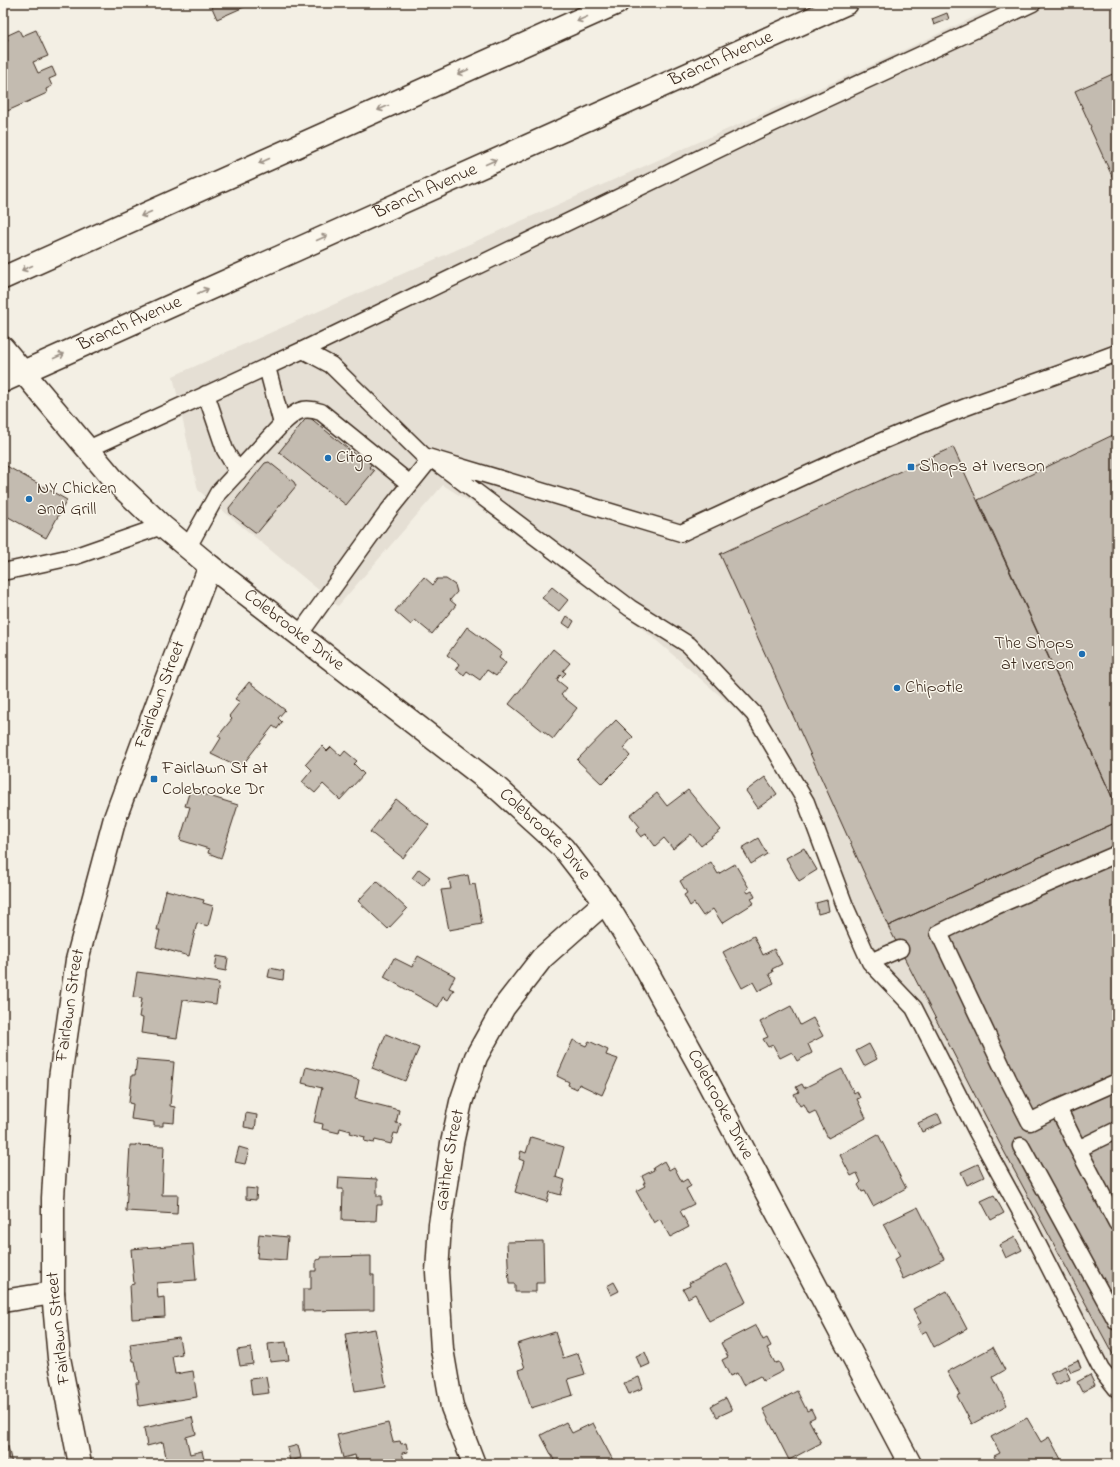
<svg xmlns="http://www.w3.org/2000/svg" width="1120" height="1467" font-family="'Indie Flower',sans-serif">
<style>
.built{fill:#e5dfd4}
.building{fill:#c3bbb0;stroke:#3b2a1e}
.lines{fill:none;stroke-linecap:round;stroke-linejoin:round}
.lane-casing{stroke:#3b2a1e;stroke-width:19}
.street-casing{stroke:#3b2a1e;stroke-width:25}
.secondary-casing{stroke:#3b2a1e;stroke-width:25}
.highway-casing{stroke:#3b2a1e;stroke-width:25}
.lane{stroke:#fbf7ec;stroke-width:16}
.street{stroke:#fbf7ec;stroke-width:22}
.secondary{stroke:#fbf7ec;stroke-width:22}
.highway{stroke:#fbf7ec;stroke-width:22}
.oneway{stroke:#9b9085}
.poi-dot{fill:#1f6fb2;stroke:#fbf7ec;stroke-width:1.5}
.labels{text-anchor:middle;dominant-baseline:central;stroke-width:3;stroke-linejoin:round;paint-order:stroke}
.street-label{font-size:18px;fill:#3b2a1e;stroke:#fbf7ec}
.poi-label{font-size:18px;fill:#3b2a1e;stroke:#fbf7ec;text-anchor:start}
</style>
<rect width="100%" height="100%" fill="#f3efe4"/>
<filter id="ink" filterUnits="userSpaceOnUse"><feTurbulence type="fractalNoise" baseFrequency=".025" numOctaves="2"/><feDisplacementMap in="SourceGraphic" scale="8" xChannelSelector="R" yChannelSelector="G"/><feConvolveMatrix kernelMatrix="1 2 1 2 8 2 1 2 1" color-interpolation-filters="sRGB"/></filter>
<g filter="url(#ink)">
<path class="built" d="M 1004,3 L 1117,3 L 1117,1411 L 913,1024 L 877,972 L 800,805 L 741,714 L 657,641 L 545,549 L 443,485 L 338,606 L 198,490 L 173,376 L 876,63 Z"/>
<path class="building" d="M 210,3 L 253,3 L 217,19 Z
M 947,13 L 949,19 L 934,25 L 932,19 Z
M 19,30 L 22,36 L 36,30 L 48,56 L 33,62 L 38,73 L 52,67 L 56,76 L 49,79 L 52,86 L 46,89 L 47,93 L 3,113 L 3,43 L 8,40 L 6,36 Z
M 1117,72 L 1117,187 L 1090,128 L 1091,127 L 1075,91 Z
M 308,416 L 358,457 L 364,450 L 376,459 L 369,467 L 374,471 L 346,505 L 279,452 Z
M 1117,433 L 1117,808 L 978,500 Z
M 953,447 L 1117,808 L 1117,822 L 888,926 L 720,554 Z
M 269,462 L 294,482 L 296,486 L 258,532 L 255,532 L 230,513 L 229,508 L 265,463 Z
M 3,464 L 67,500 L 46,538 L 3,514 Z
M 424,577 L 433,585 L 437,579 L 446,579 L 455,585 L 457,592 L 450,600 L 456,605 L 432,634 L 415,620 L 411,625 L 395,611 Z
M 552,587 L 568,600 L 559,611 L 542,598 Z
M 567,616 L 574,621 L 570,628 L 563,623 Z
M 467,627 L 502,653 L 499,658 L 506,663 L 496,676 L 487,670 L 480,680 L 467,671 L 464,675 L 456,669 L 459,664 L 447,655 Z
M 553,649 L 570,663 L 563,671 L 566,673 L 562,677 L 560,675 L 557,680 L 567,688 L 561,695 L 577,708 L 553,739 L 509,704 Z
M 249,682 L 285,710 L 278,718 L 282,722 L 277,729 L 273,726 L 240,768 L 211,754 L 221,738 L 218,736 L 232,719 L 229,716 L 240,702 L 235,699 Z
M 616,720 L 633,737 L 623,748 L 630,756 L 602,784 L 577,760 Z
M 322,746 L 327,751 L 331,747 L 341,756 L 345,751 L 357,761 L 354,764 L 364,774 L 340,800 L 323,784 L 315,793 L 302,782 L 312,770 L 306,764 Z
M 765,777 L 777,794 L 758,808 L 746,791 Z
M 190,790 L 238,805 L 221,858 L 208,853 L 209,849 L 180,840 L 190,807 L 185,806 Z
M 688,790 L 721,830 L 701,846 L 691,834 L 673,849 L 664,838 L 655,846 L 646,834 L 641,837 L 636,831 L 640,827 L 630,815 L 657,793 L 667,806 Z
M 396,799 L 429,825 L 403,858 L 370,832 Z
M 1117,822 L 1117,1362 L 999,1142 L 888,926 Z
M 758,838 L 767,854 L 751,864 L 742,848 Z
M 804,848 L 817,870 L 799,881 L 786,858 Z
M 711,862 L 718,874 L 735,864 L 749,888 L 746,890 L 748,893 L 752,891 L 755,897 L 751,899 L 754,903 L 722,923 L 713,909 L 703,916 L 694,903 L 690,906 L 684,895 L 687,893 L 680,881 Z
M 419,869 L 430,877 L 423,886 L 412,878 Z
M 468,875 L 470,885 L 475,884 L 482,924 L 449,930 L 441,890 L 451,889 L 449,879 Z
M 377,881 L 407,909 L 388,929 L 358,901 Z
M 166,890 L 204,900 L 203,903 L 213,906 L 208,926 L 197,923 L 189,956 L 156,947 L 160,930 L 157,930 Z
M 827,900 L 829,911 L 818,914 L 816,903 Z
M 754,936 L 763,955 L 774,949 L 782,964 L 772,969 L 773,972 L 769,974 L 774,983 L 758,991 L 753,982 L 742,988 L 723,952 Z
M 217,956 L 228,958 L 226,971 L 215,969 Z
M 418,956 L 455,976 L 449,988 L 454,990 L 448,1000 L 443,997 L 438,1007 L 384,977 L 394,958 L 412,967 Z
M 270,968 L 284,971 L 283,980 L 268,977 Z
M 137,972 L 219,983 L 216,1004 L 183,1000 L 177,1038 L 141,1033 L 143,1018 L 139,1017 L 142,998 L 133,997 Z
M 791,1006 L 800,1025 L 813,1018 L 823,1036 L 808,1044 L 812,1053 L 797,1061 L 792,1052 L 780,1058 L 773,1045 L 768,1047 L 763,1039 L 768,1037 L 760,1022 Z
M 386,1034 L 419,1048 L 405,1081 L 372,1068 Z
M 573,1040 L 586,1046 L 589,1041 L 608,1050 L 606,1055 L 618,1059 L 602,1095 L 579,1084 L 577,1089 L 568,1085 L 569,1082 L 557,1076 Z
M 869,1044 L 877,1059 L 864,1066 L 856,1051 Z
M 137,1059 L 174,1062 L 170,1106 L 175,1107 L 174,1123 L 163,1122 L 163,1126 L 154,1126 L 154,1122 L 131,1119 L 133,1104 L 129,1103 L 132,1075 L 135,1075 Z
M 306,1067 L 359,1080 L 355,1099 L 399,1110 L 396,1123 L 401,1124 L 398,1134 L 394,1133 L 391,1144 L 375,1140 L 374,1143 L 364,1141 L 365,1137 L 350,1133 L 351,1131 L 340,1128 L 339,1133 L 322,1129 L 323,1124 L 314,1122 L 322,1088 L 302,1083 Z
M 842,1069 L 854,1093 L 857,1091 L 860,1098 L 857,1099 L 866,1118 L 828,1138 L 815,1111 L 809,1114 L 804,1104 L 800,1106 L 794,1094 L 799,1092 L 796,1087 L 802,1084 L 804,1088 Z
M 246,1113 L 257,1115 L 255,1129 L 244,1127 Z
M 938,1114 L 942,1123 L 922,1132 L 918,1123 Z
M 878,1134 L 906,1188 L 873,1206 L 865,1191 L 862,1192 L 858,1185 L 861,1182 L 857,1173 L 851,1176 L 840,1155 Z
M 531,1137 L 564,1147 L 556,1177 L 565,1180 L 561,1195 L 550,1192 L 547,1202 L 515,1192 L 524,1161 L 519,1159 L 521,1151 L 526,1153 Z
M 130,1145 L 164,1146 L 162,1195 L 178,1195 L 177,1214 L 126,1211 Z
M 239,1147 L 249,1150 L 245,1164 L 235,1162 Z
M 664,1161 L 669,1170 L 674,1167 L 682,1182 L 687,1179 L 691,1186 L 686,1189 L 694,1204 L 680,1211 L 689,1227 L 670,1237 L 660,1219 L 654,1223 L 636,1191 L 645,1186 L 643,1183 L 645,1183 L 642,1176 L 654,1170 L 653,1168 Z
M 978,1164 L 984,1177 L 967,1185 L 961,1172 Z
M 339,1177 L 377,1179 L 377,1196 L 382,1196 L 382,1205 L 377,1205 L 376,1221 L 342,1220 L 343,1189 L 338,1189 Z
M 246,1188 L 257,1189 L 256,1200 L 246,1199 Z
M 994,1195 L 1004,1213 L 991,1220 L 981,1201 Z
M 918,1207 L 944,1259 L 903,1279 L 894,1260 L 900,1256 L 883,1224 Z
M 259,1234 L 288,1237 L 286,1260 L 257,1258 Z
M 1015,1237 L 1022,1250 L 1006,1258 L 1000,1245 Z
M 543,1241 L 544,1283 L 536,1283 L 536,1292 L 515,1292 L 515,1284 L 509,1284 L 507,1242 Z
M 193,1244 L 196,1280 L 157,1283 L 158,1298 L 164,1297 L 165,1317 L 132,1319 L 130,1285 L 134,1284 L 131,1249 Z
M 371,1256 L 371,1275 L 374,1275 L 374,1310 L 303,1311 L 303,1289 L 311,1289 L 311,1271 L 316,1271 L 316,1260 L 321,1259 L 321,1257 Z
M 727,1264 L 746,1302 L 709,1321 L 695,1294 L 688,1298 L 683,1289 L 690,1286 L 689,1283 Z
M 614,1282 L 619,1291 L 611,1295 L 607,1286 Z
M 947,1291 L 967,1329 L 934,1347 L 926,1331 L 921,1334 L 917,1325 L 921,1323 L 913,1309 Z
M 756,1325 L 763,1340 L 767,1338 L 771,1346 L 767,1348 L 775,1363 L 779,1362 L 783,1371 L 763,1381 L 760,1376 L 743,1385 L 737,1373 L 730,1376 L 722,1360 L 728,1357 L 721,1343 Z
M 375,1329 L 386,1386 L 355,1391 L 345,1334 Z
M 555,1332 L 563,1358 L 578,1353 L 585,1374 L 568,1379 L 573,1395 L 531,1408 L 519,1370 L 525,1368 L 517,1344 Z
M 179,1337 L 182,1354 L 172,1356 L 175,1374 L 193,1371 L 197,1397 L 139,1406 L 136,1383 L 139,1383 L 135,1361 L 133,1361 L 130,1344 Z
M 286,1342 L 289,1360 L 270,1362 L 268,1344 Z
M 993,1347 L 1005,1370 L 993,1377 L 1007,1405 L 972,1424 L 957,1396 L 960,1395 L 947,1372 Z
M 251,1348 L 253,1364 L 240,1366 L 237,1350 Z
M 645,1352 L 650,1364 L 641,1368 L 636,1356 Z
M 1078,1360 L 1081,1368 L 1071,1372 L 1067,1365 Z
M 1065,1366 L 1070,1379 L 1056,1385 L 1050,1373 Z
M 1090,1375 L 1095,1385 L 1082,1392 L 1077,1382 Z
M 266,1377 L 269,1393 L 252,1395 L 250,1379 Z
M 639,1377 L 643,1388 L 629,1394 L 624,1383 Z
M 797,1391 L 807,1411 L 811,1409 L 815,1417 L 809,1420 L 821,1443 L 789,1460 L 763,1409 Z
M 726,1398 L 732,1410 L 717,1417 L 711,1406 Z
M 192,1417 L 196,1434 L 186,1437 L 190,1454 L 202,1451 L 205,1464 L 158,1464 L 167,1462 L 163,1442 L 147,1446 L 144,1428 Z
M 1027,1418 L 1041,1442 L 1049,1437 L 1063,1463 L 1061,1464 L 998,1464 L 994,1456 L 1000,1453 L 991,1437 Z
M 566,1422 L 572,1433 L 593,1423 L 615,1464 L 553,1464 L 552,1461 L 554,1460 L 541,1435 Z
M 388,1423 L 393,1442 L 400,1441 L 401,1444 L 406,1443 L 408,1452 L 402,1453 L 405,1464 L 357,1464 L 355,1455 L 343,1458 L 337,1435 Z
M 298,1445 L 301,1458 L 290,1461 L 287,1448 Z
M 8,1446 L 12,1464 L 3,1464 L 3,1447 Z"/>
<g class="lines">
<defs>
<path id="lane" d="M 303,350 L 331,365 L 424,456 L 681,533 C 775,490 868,444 966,407 C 1016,389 1067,372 1117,353
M 267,367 L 282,424
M 206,394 L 225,450 L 238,472
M 88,449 L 303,350 L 756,131 L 1033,3
M 188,547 L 218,493 L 282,424 C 296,411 302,406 321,412 L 410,484
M 3,572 L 76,556 L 162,526
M 299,635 L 389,510 L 431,458 L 630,608 L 689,645 L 754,714 L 806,802 L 845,906 L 870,962 L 914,1008 L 977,1132 L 1029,1227 L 1101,1369 L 1117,1389
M 1117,854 L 982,912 L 939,933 L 1008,1079 L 1030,1122 L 1058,1108 L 1078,1149 L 1117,1223
M 870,962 L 900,949
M 1058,1108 L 1117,1082
M 1021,1146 L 1117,1322
M 1078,1149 L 1117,1130"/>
<g id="street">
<path d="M 3,1301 L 53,1293"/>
<path id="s1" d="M 80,1464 L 59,1358 L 53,1293 L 53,1198 L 60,1078 L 77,960 L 115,818 L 163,688 L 210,566"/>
<path id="s2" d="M 474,1464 L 452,1407 L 442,1349 L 437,1272 L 440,1224 L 452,1143 L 461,1102 L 476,1057 L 504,1007 L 542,958 L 605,902"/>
</g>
<g id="secondary">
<path id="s3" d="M 3,348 L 113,479 L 162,526 L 210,566 L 495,786 L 563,848 L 605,902 L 642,962 L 700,1067 L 910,1464"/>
</g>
<g id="highway">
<path d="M 3,278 L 617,3"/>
<path id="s4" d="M 3,381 L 847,3"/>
</g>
</defs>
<use href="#lane" class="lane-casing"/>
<use href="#street" class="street-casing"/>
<use href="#secondary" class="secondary-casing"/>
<use href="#highway" class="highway-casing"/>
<use href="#lane" class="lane"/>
<use href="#street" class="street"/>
<use href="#secondary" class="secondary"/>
<use href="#highway" class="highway"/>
</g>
<defs><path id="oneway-shaft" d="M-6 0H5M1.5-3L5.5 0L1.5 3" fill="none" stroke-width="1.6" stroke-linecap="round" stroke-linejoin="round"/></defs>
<g class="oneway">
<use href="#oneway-shaft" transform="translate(582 19) rotate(156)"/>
<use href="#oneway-shaft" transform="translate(463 72) rotate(156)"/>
<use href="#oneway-shaft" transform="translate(383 108) rotate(156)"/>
<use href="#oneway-shaft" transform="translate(264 161) rotate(156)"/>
<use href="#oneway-shaft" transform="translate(491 162) rotate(-24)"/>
<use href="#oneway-shaft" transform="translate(146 214) rotate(156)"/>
<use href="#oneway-shaft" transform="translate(322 238) rotate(-24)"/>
<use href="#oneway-shaft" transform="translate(27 268) rotate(156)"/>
<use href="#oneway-shaft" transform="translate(203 291) rotate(-24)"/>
<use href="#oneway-shaft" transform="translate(59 356) rotate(-24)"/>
</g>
</g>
<g class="poi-dot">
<circle cx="328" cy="458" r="4"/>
<rect x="907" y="463" width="8" height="8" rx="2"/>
<circle cx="29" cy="499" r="4"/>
<circle cx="1082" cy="654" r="4"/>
<circle cx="897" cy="688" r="4"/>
<rect x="150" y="775" width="8" height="8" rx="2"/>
</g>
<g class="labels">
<g class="street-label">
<text stroke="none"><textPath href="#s4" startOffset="787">Branch Avenue</textPath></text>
<text stroke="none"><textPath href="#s4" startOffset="463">Branch Avenue</textPath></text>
<text stroke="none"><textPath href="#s4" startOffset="139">Branch Avenue</textPath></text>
<text stroke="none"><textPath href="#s3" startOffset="407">Colebrooke Drive</textPath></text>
<text stroke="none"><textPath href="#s1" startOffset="786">Fairlawn Street</textPath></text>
<text stroke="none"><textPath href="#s3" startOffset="731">Colebrooke Drive</textPath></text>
<text stroke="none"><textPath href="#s1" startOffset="462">Fairlawn Street</textPath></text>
<text stroke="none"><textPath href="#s3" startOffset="1055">Colebrooke Drive</textPath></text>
<text stroke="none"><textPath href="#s2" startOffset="310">Gaither Street</textPath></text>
<text transform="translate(59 1328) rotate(-96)">Fairlawn Street</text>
</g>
<g class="poi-label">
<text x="336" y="458">Citgo</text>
<text x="919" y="467">Shops at Iverson</text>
<text x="37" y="489">NY Chicken<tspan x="37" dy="21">and Grill</tspan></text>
<text x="1074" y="644" text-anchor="end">The Shops<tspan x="1074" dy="21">at Iverson</tspan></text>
<text x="905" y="688">Chipotle</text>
<text x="162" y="769">Fairlawn St at<tspan x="162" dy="21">Colebrooke Dr</tspan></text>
</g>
</g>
<rect width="1120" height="1467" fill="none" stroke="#fbf7ec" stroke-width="16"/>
<rect x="8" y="8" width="1104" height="1451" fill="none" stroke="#3b2a1e" stroke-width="1.5" filter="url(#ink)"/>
</svg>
